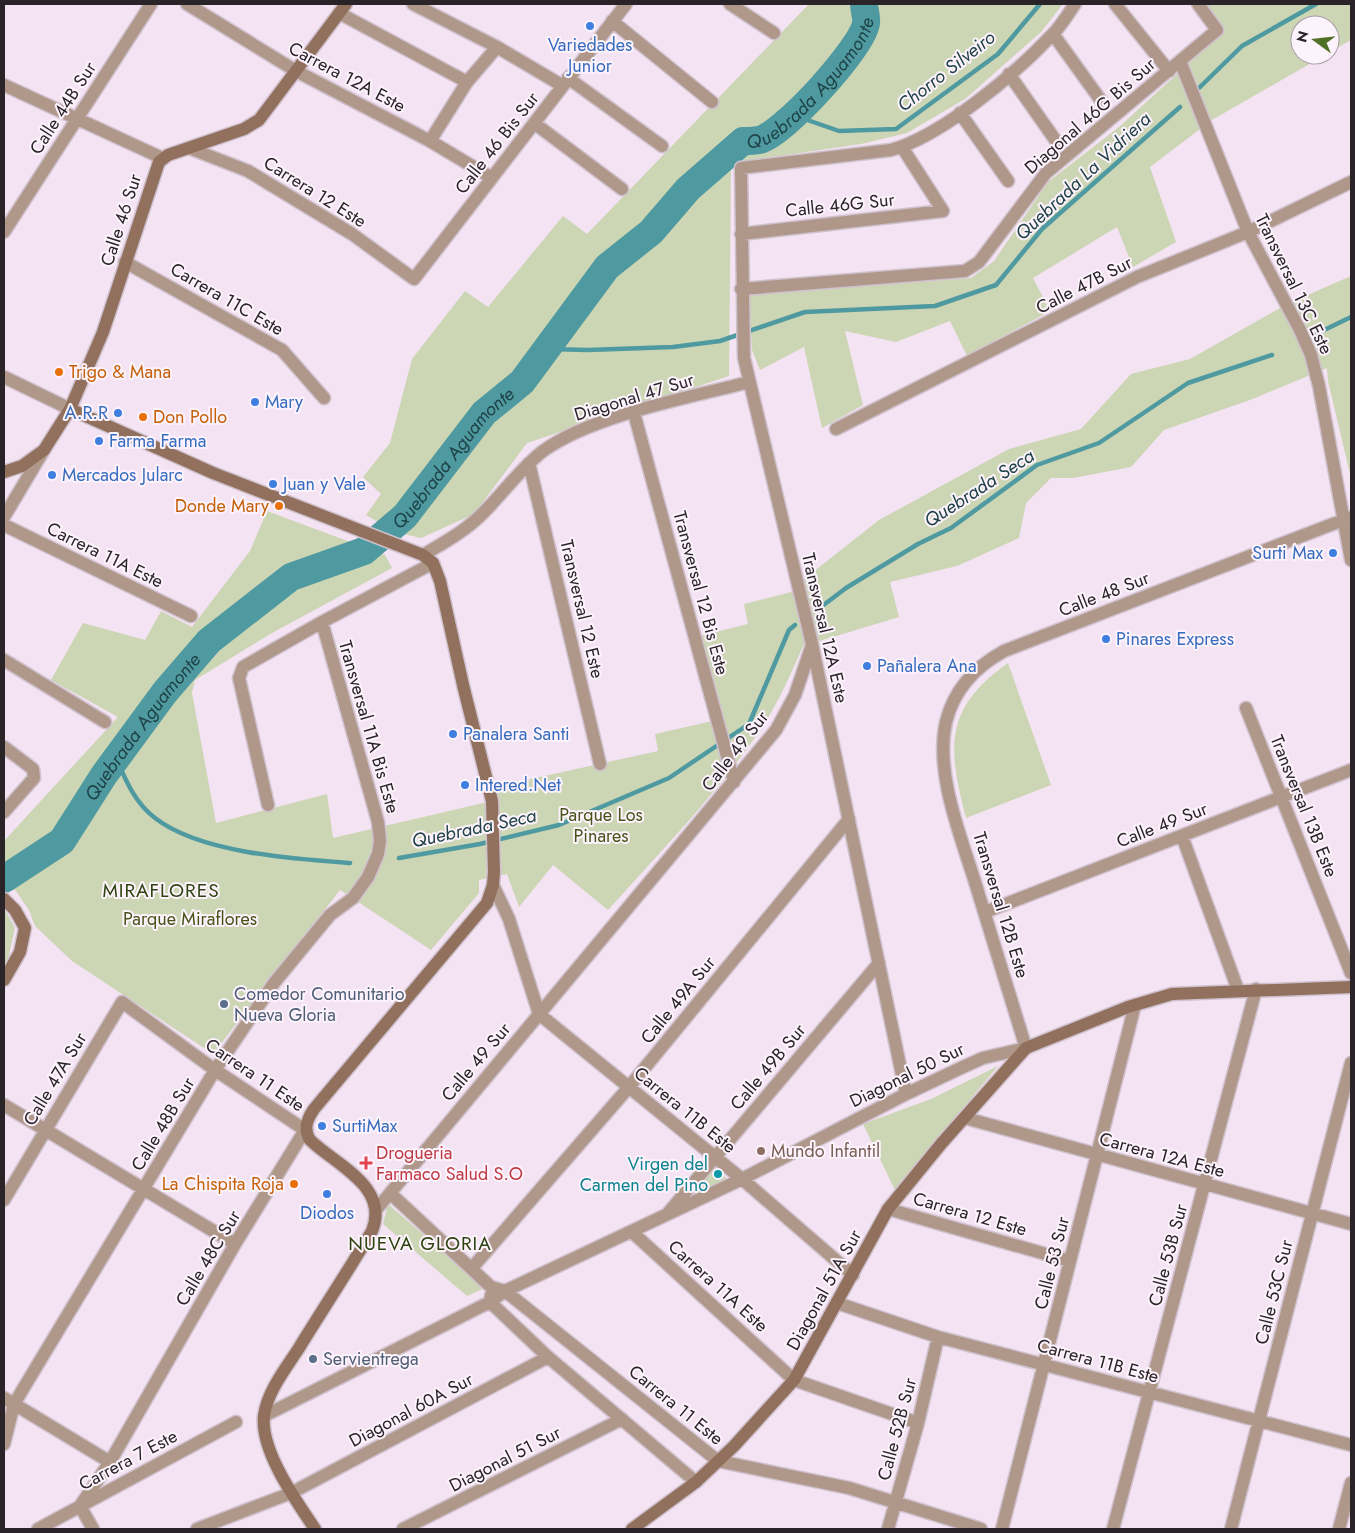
<svg xmlns="http://www.w3.org/2000/svg" width="1355" height="1533" font-family="Jost,sans-serif">
<style>
.green{fill:#ccd5b4}
.lines{fill:none;stroke-linecap:round;stroke-linejoin:round}
.stream{stroke:#4f9aa1;stroke-width:4.5}
.river{stroke:#4f9aa1;stroke-width:28}
.street-casing{stroke:#d0c1ce;stroke-width:15}
.secondary-casing{stroke:#d0c1ce;stroke-width:15}
.street{stroke:#af988a;stroke-width:12}
.secondary{stroke:#91715d;stroke-width:12}
.shop-dot{fill:#3f7fe0;stroke:#fdf3fc;stroke-width:2}
.food-dot{fill:#e8710a;stroke:#fdf3fc;stroke-width:2}
.service-dot{fill:#5c6f8a;stroke:#fdf3fc;stroke-width:2}
.education-dot{fill:#8d6e63;stroke:#fdf3fc;stroke-width:2}
.health-dot{fill:#e0444e;stroke:#fdf3fc;stroke-width:2}
.culture-dot{fill:#0f9aa8;stroke:#fdf3fc;stroke-width:2}
.labels{text-anchor:middle;dominant-baseline:central;stroke-width:4;stroke-linejoin:round;paint-order:stroke}
.shop-label{font-size:18px;fill:#366cbe;stroke:#fdf3fc;text-anchor:start}
.street-label{font-size:18px;fill:#2a2429;stroke:#fdf3fc}
.food-label{font-size:18px;fill:#c56008;stroke:#fdf3fc;text-anchor:start}
.park-label{font-size:18px;fill:#465317;stroke:#fdf3fc}
.service-label{font-size:18px;fill:#4e5e75;stroke:#fdf3fc;text-anchor:start}
.education-label{font-size:18px;fill:#785e54;stroke:#fdf3fc;text-anchor:start}
.health-label{font-size:18px;fill:#be3a42;stroke:#fdf3fc;text-anchor:start}
.culture-label{font-size:18px;fill:#0d838f;stroke:#fdf3fc;text-anchor:end}
.water-label{font-size:19px;font-style:italic;fill:#1f4347;stroke:#fdf3fc}
.neighbourhood-label{font-size:19px;letter-spacing:1px;fill:#2c4310;stroke:#fdf3fc}
</style>
<rect width="100%" height="100%" fill="#f4e3f2"/>
<path class="green" d="M 809,4 L 1063,4 L 1041,32 L 965,99 L 907,133 L 861,144 L 731,163 L 729,376 L 527,443 L 474,514 L 421,538 L 395,532 L 366,515 L 381,494 L 363,477 L 390,443 L 412,359 L 465,291 L 488,307 L 563,216 L 587,234 Z
M 1207,4 L 1351,4 L 1351,40 L 1330,52 L 1330,25 L 1300,25 L 1300,55 L 1325,55 L 1212,120 L 1150,167 L 1176,242 L 1133,267 L 1117,227 L 1033,278 L 1050,311 L 967,356 L 950,321 L 896,342 L 845,331 L 863,405 L 822,428 L 804,347 L 760,370 L 752,350 L 749,295 L 971,278 L 994,261 L 1048,182 L 1119,127 L 1225,30 Z
M 1351,276 L 1351,478 L 1328,381 L 1327,368 L 1250,400 L 1164,430 L 1131,467 L 1073,478 L 1051,478 L 1026,503 L 1019,538 L 957,566 L 890,582 L 899,617 L 803,646 C 791,673 779,702 762,727 C 718,793 661,851 608,910 L 553,865 L 519,907 L 507,874 L 479,880 L 479,893 L 431,950 L 340,890 L 213,1054 L 72,961 L 35,926 L 29,910 L 16,891 L 4,882 L 4,841 L 118,717 L 51,680 L 83,623 L 145,640 L 161,611 L 192,627 L 250,551 L 267,511 L 385,555 L 392,568 L 272,633 L 195,680 L 192,693 L 216,823 L 327,794 L 333,838 L 492,801 L 490,788 L 658,751 L 655,734 L 717,720 L 695,637 L 748,624 L 744,604 L 799,590 L 798,584 L 879,520 L 1009,449 L 1081,429 L 1131,374 L 1190,359 L 1287,304 Z
M 1008,663 L 1051,785 L 966,818 C 948,748 943,709 1008,663 Z
M 4,908 L 15,928 L 8,959 L 4,965 Z
M 998,1066 L 895,1190 L 863,1124 L 931,1099 Z
M 714,1167 L 727,1179 L 689,1197 Z
M 388,1204 L 485,1288 L 467,1296 L 383,1224 Z"/>
<g class="lines">
<path class="stream" d="M 1199,88 L 1242,46 L 1316,4
M 796,116 L 839,131 L 896,129 L 998,54 L 1040,4
M 1316,334 L 1351,317
M 547,349 L 588,350 L 673,347 L 720,341 L 805,312 L 935,306 L 996,285 L 1042,229 L 1180,107
M 817,610 L 846,588 L 918,544 L 951,528 L 1037,465 L 1099,443 L 1188,383 L 1272,355
M 116,758 C 126,781 135,803 155,818 C 200,853 294,859 350,863
M 399,858 L 480,844 L 559,825 L 669,778 L 749,724 L 789,630 L 795,625"/>
<path class="river" id="s1" d="M 4,879 L 62,841 L 104,775 L 165,692 L 209,641 L 291,577 L 364,551 L 405,516 L 484,413 L 522,382 L 607,267 L 651,232 L 688,189 L 743,141 C 748,141 754,141 759,140 C 783,135 863,47 866,23 C 867,17 864,10 864,4"/>
<defs>
<path id="street" d="M 187,4 L 296,71 L 430,141 L 492,178
M 413,4 L 497,47 L 563,86
M 730,4 L 774,33
M 1115,4 L 1169,71
M 339,13 L 467,82
M 612,21 L 712,102
M 1053,34 L 1102,102
M 1180,61 L 1248,232 L 1300,330 L 1311,355 L 1319,386 L 1351,560
M 1009,74 L 1056,141
M 568,78 L 662,146
M 4,85 L 162,158
M 960,113 L 1008,181
M 534,123 L 622,189
M 430,141 L 467,82 L 497,47
M 189,148 L 248,171 L 352,234 L 414,279 L 626,4
M 4,232 L 151,4
M 741,234 L 943,211 L 902,147
M 125,262 L 282,350 L 324,398
M 741,289 L 965,271 L 979,262 L 1046,173 L 1217,30 L 1198,4
M 4,377 L 70,409
M 634,413 L 734,782
M 836,429 L 1137,277 L 1248,232 L 1351,182
M 529,463 L 600,764
M 4,517 L 44,450
M 4,525 L 191,616
M 423,555 C 445,542 467,530 485,511 C 504,492 521,468 543,451 C 593,415 688,398 749,382
M 4,660 L 105,722
M 1246,708 L 1351,973
M 4,747 L 33,769 L 34,778 L 4,812
M 268,805 L 239,678 L 243,667 L 322,622 L 433,563
M 1182,836 L 1238,990
M 493,885 L 509,919 L 539,1014 L 742,1179 L 853,1275
M 985,912 L 1351,770
M 906,1094 L 812,644 L 744,358 L 741,168 L 891,150 C 942,136 1015,74 1052,35 C 1061,26 1068,14 1075,4
M 4,1105 L 235,1244
M 965,1118 L 1351,1224
M 390,1193 L 491,1287 L 505,1291 L 718,1461 L 849,1488 L 981,1529
M 4,1200 L 122,1002 L 215,1070 L 305,1130 L 235,1244 L 110,1462 L 80,1506 L 93,1529
M 888,1209 L 1070,1261
M 376,1210 L 776,730 L 795,695 L 811,648
M 668,1213 L 879,963
M 632,1232 L 794,1380 L 918,1423
M 472,1268 L 629,1087 L 849,819
M 491,1295 L 490,1302 L 548,1357 L 696,1482
M 837,1303 L 938,1337 L 1351,1445
M 4,1398 L 110,1462
M 264,1416 L 490,1302 L 505,1291 L 742,1179 L 906,1094 L 963,1067 L 983,1058 L 1026,1048 C 1010,996 994,944 978,892 C 963,841 934,775 946,722 C 954,689 975,667 1004,651 L 1351,517
M 4,1444 L 14,1404 L 215,1070 L 274,983 L 330,915 L 353,898 L 368,877 L 378,854 L 380,841 L 378,822 L 322,622
M 38,1529 L 236,1422
M 197,1529 L 291,1493 L 548,1357
M 403,1529 L 622,1419
M 888,1529 L 918,1423 L 938,1337
M 1002,1529 L 1135,1005
M 1113,1529 L 1256,989
M 1231,1529 L 1351,1063
M 1339,1529 L 1351,1483"/>
<path id="secondary" d="M 70,409 L 213,473 L 423,555 L 433,563 L 440,581 L 463,685 L 492,801 L 494,872 L 493,885 L 487,903 L 314,1109 C 307,1119 303,1129 310,1140 C 336,1165 390,1187 372,1231 C 348,1271 323,1309 299,1348 C 286,1368 267,1392 264,1416 C 260,1451 297,1502 315,1529
M 4,472 L 22,466 L 44,450 L 70,409 L 103,332 L 159,162 L 168,155 L 244,129 L 259,120 L 346,4
M 4,899 L 15,910 L 25,928 L 20,952 L 4,980
M 632,1529 L 696,1482 L 734,1446 L 794,1380 L 888,1209 L 941,1144 L 1026,1048 L 1128,1007 L 1172,994 L 1351,987"/>
</defs>
<use href="#street" class="street-casing"/>
<use href="#secondary" class="secondary-casing"/>
<use href="#street" class="street"/>
<use href="#secondary" class="secondary"/>
</g>
<g class="shop-dot">
<circle cx="590" cy="26" r="5"/>
<circle cx="255" cy="402" r="5"/>
<circle cx="118" cy="413" r="5"/>
<circle cx="99" cy="441" r="5"/>
<circle cx="52" cy="475" r="5"/>
<circle cx="273" cy="484" r="5"/>
<circle cx="1333" cy="553" r="5"/>
<circle cx="1106" cy="639" r="5"/>
<circle cx="867" cy="666" r="5"/>
<circle cx="453" cy="734" r="5"/>
<circle cx="465" cy="785" r="5"/>
<circle cx="322" cy="1126" r="5"/>
<circle cx="327" cy="1194" r="5"/>
</g>
<g class="food-dot">
<circle cx="59" cy="372" r="5"/>
<circle cx="143" cy="417" r="5"/>
<circle cx="279" cy="506" r="5"/>
<circle cx="294" cy="1184" r="5"/>
</g>
<g class="service-dot">
<circle cx="224" cy="1004" r="5"/>
<circle cx="313" cy="1359" r="5"/>
</g>
<circle class="education-dot" cx="761" cy="1151" r="5"/>
<path class="health-dot" d="M363.5 1155.5h5v5h5v5h-5v5h-5v-5h-5v-5h5z"/>
<circle class="culture-dot" cx="718" cy="1174" r="5"/>
<g class="labels">
<g class="shop-label">
<text x="590" y="45" text-anchor="middle">Variedades<tspan x="590" dy="21">Junior</tspan></text>
<text x="265" y="402">Mary</text>
<text x="108" y="413" text-anchor="end">A.R.R</text>
<text x="109" y="441">Farma Farma</text>
<text x="62" y="475">Mercados Jularc</text>
<text x="283" y="484">Juan y Vale</text>
<text x="1323" y="553" text-anchor="end">Surti Max</text>
<text x="1116" y="639">Pinares Express</text>
<text x="877" y="666">Pañalera Ana</text>
<text x="463" y="734">Panalera Santi</text>
<text x="475" y="785">Intered.Net</text>
<text x="332" y="1126">SurtiMax</text>
<text x="327" y="1213" text-anchor="middle">Diodos</text>
</g>
<g class="street-label">
<text transform="translate(347 77) rotate(28)">Carrera 12A Este</text>
<text transform="translate(63 108) rotate(-57)">Calle 44B Sur</text>
<text transform="translate(1090 116) rotate(-41)">Diagonal 46G Bis Sur</text>
<text transform="translate(497 143) rotate(-52)">Calle 46 Bis Sur</text>
<text transform="translate(315 192) rotate(32)">Carrera 12 Este</text>
<text transform="translate(840 205) rotate(-6)">Calle 46G Sur</text>
<text transform="translate(121 220) rotate(-72)">Calle 46 Sur</text>
<text transform="translate(1294 284) rotate(64)">Transversal 13C Este</text>
<text transform="translate(1084 285) rotate(-27)">Calle 47B Sur</text>
<text transform="translate(227 299) rotate(30)">Carrera 11C Este</text>
<text transform="translate(634 397) rotate(-17)">Diagonal 47 Sur</text>
<text transform="translate(105 555) rotate(26)">Carrera 11A Este</text>
<text transform="translate(701 593) rotate(75)">Transversal 12 Bis Este</text>
<text transform="translate(1104 594) rotate(-21)">Calle 48 Sur</text>
<text transform="translate(582 609) rotate(77)">Transversal 12 Este</text>
<text transform="translate(825 628) rotate(77)">Transversal 12A Este</text>
<text transform="translate(369 727) rotate(74)">Transversal 11A Bis Este</text>
<text transform="translate(735 751) rotate(-52)">Calle 49 Sur</text>
<text transform="translate(1304 806) rotate(68)">Transversal 13B Este</text>
<text transform="translate(1162 825) rotate(-21)">Calle 49 Sur</text>
<text transform="translate(1001 905) rotate(73)">Transversal 12B Este</text>
<text transform="translate(678 1000) rotate(-51)">Calle 49A Sur</text>
<text transform="translate(476 1062) rotate(-50)">Calle 49 Sur</text>
<text transform="translate(768 1067) rotate(-50)">Calle 49B Sur</text>
<text transform="translate(255 1075) rotate(34)">Carrera 11 Este</text>
<text transform="translate(907 1075) rotate(-26)">Diagonal 50 Sur</text>
<text transform="translate(55 1079) rotate(-59)">Calle 47A Sur</text>
<text transform="translate(685 1110) rotate(39)">Carrera 11B Este</text>
<text transform="translate(163 1124) rotate(-59)">Calle 48B Sur</text>
<text transform="translate(1162 1155) rotate(15)">Carrera 12A Este</text>
<text transform="translate(970 1214) rotate(16)">Carrera 12 Este</text>
<text transform="translate(1168 1255) rotate(-75)">Calle 53B Sur</text>
<text transform="translate(208 1258) rotate(-59)">Calle 48C Sur</text>
<text transform="translate(1052 1263) rotate(-76)">Calle 53 Sur</text>
<text transform="translate(718 1286) rotate(42)">Carrera 11A Este</text>
<text transform="translate(824 1290) rotate(-61)">Diagonal 51A Sur</text>
<text transform="translate(1274 1292) rotate(-76)">Calle 53C Sur</text>
<text transform="translate(1098 1361) rotate(15)">Carrera 11B Este</text>
<text transform="translate(676 1405) rotate(39)">Carrera 11 Este</text>
<text transform="translate(411 1410) rotate(-28)">Diagonal 60A Sur</text>
<text transform="translate(897 1429) rotate(-75)">Calle 52B Sur</text>
<text transform="translate(505 1459) rotate(-27)">Diagonal 51 Sur</text>
<text transform="translate(128 1460) rotate(-28)">Carrera 7 Este</text>
</g>
<g class="food-label">
<text x="69" y="372">Trigo &amp; Mana</text>
<text x="153" y="417">Don Pollo</text>
<text x="269" y="506" text-anchor="end">Donde Mary</text>
<text x="284" y="1184" text-anchor="end">La Chispita Roja</text>
</g>
<g class="park-label">
<text x="601" y="815">Parque Los<tspan x="601" dy="21">Pinares</tspan></text>
<text x="190" y="919">Parque Miraflores</text>
</g>
<g class="service-label">
<text x="234" y="994">Comedor Comunitario<tspan x="234" dy="21">Nueva Gloria</tspan></text>
<text x="323" y="1359">Servientrega</text>
</g>
<g class="education-label">
<text x="771" y="1151">Mundo Infantil</text>
</g>
<g class="health-label">
<text x="376" y="1153">Drogueria<tspan x="376" dy="21">Farmaco Salud S.O</tspan></text>
</g>
<g class="culture-label">
<text x="708" y="1164">Virgen del<tspan x="708" dy="21">Carmen del Pino</tspan></text>
</g>
<g class="water-label">
<text transform="translate(946 71) rotate(-38)">Chorro Silveiro</text>
<text stroke="none"><textPath href="#s1" startOffset="1154">Quebrada Aguamonte</textPath></text>
<text transform="translate(1083 176) rotate(-43)">Quebrada La Vidriera</text>
<text stroke="none"><textPath href="#s1" startOffset="629">Quebrada Aguamonte</textPath></text>
<text transform="translate(979 488) rotate(-33)">Quebrada Seca</text>
<text stroke="none"><textPath href="#s1" startOffset="209">Quebrada Aguamonte</textPath></text>
<text transform="translate(474 828) rotate(-12)">Quebrada Seca</text>
</g>
<g class="neighbourhood-label">
<text x="161" y="890">MIRAFLORES</text>
<text x="420" y="1243">NUEVA GLORIA</text>
</g>
</g>
<rect width="1355" height="1533" fill="none" stroke="#2a2429" stroke-width="10"/>
<g transform="translate(1315 40) rotate(285)"><circle r="24" fill="#fdf3fc" stroke="#a9a0a8"/>
<path d="M0-4L9 19L0 12L-9 19Z" fill="#4e7027"/>
<text y="-8" font-size="14" font-weight="bold" text-anchor="middle" fill="#2a2429">N</text>
</g>
</svg>
